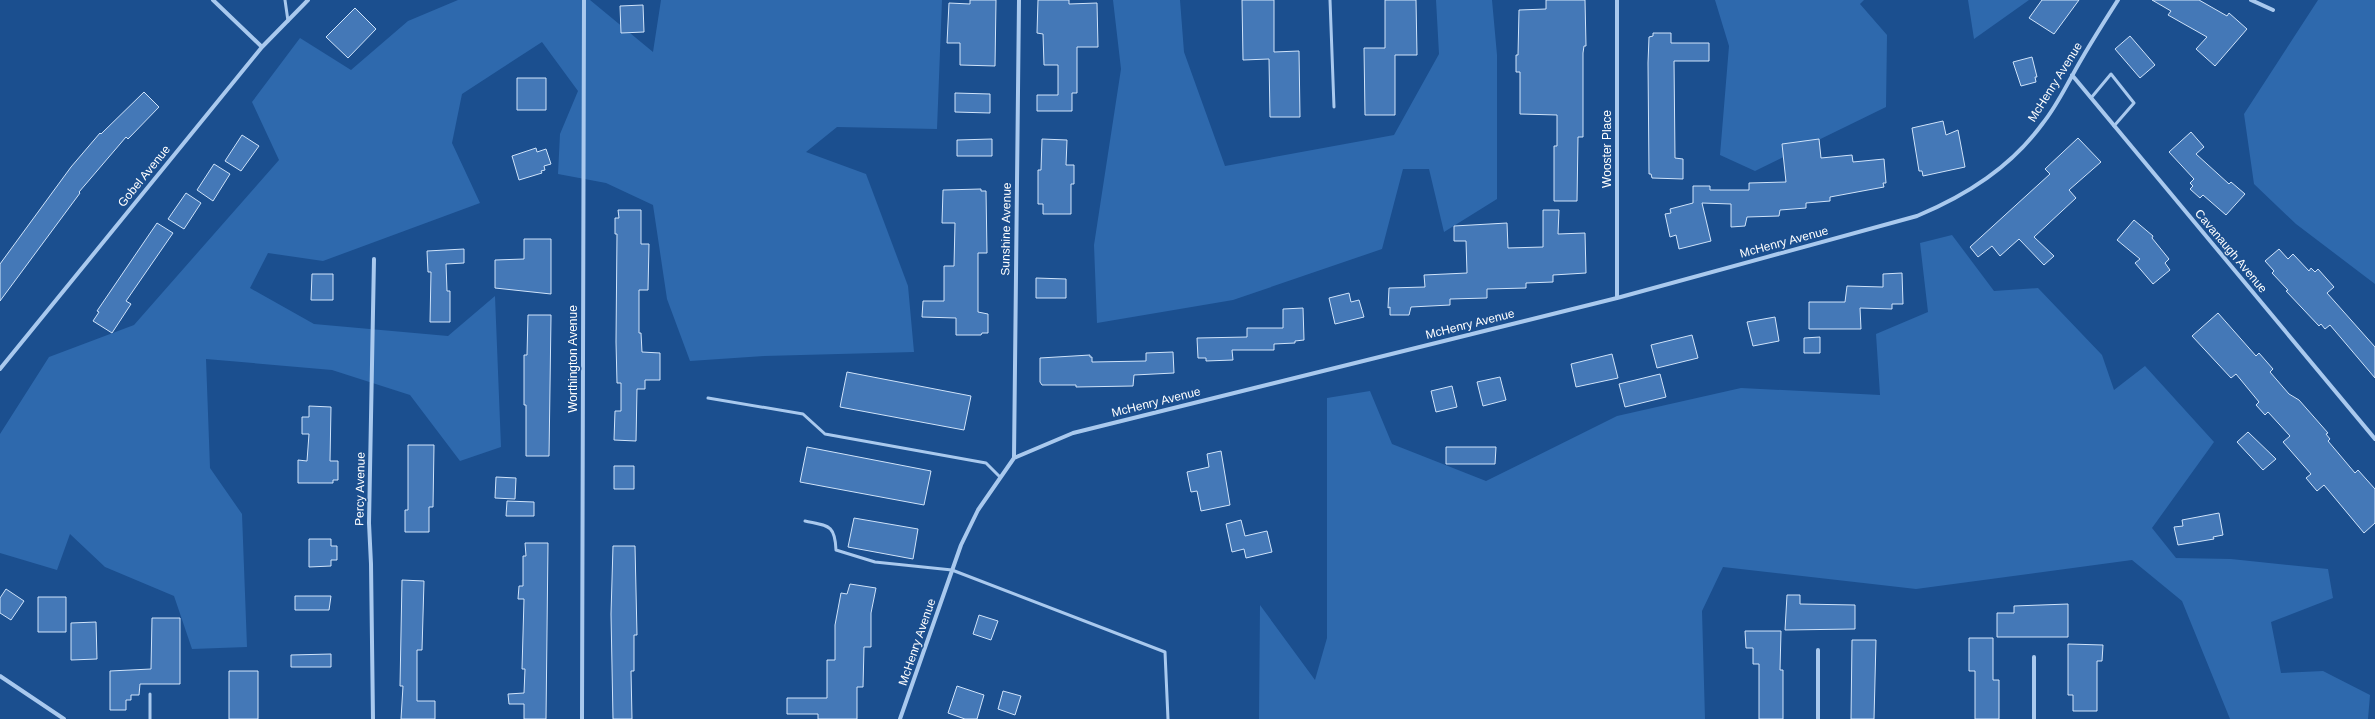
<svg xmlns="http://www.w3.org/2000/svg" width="2375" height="719" font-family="Arial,sans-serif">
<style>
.green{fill:#2e69ad}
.building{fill:#4478b7;stroke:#cfe3fa}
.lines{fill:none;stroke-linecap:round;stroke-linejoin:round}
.service{stroke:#a9c9ee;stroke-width:3}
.minor{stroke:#a9c9ee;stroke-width:4}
.labels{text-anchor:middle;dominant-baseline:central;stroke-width:3;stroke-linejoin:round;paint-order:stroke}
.street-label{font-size:12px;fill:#fff;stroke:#1b4f8f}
</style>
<rect width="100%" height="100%" fill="#1b4f8f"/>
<path class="green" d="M 458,0 L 590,0 L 653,52 L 661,0 L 942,0 L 937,129 L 837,127 L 806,152 L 866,174 L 908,286 L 914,352 L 764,356 L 690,361 L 667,299 L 653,205 L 606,183 L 558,174 L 560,134 L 578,91 L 542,42 L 462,94 L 452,143 L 480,203 L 323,261 L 268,253 L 250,288 L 314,324 L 448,336 L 495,296 L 501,447 L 460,461 L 410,395 L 332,370 L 206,359 L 210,468 L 242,514 L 247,647 L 192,649 L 174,596 L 105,567 L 70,534 L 57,570 L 0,553 L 0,434 L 49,357 L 134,325 L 279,160 L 252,102 L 300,38 L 351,70 L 408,21 Z
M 1113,0 L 1180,0 L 1184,52 L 1225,166 L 1394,135 L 1439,54 L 1436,0 L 1492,0 L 1497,55 L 1497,199 L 1444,232 L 1429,169 L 1403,169 L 1382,249 L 1233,300 L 1097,323 L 1094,245 L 1121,69 Z
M 1715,0 L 1864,0 L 1860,4 L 1887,35 L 1886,107 L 1755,171 L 1720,155 L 1729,46 Z
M 1968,0 L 2029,0 L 1974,39 Z
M 2318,0 L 2375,0 L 2375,284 L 2296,224 L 2254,184 L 2244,114 Z
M 1952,235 L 1994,291 L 2038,288 L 2102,355 L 2114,390 L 2145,366 L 2214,442 L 2152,528 L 2176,558 L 2231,559 L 2328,569 L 2333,598 L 2271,622 L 2281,673 L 2323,671 L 2370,695 L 2368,719 L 2230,719 L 2182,601 L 2132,560 L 1916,589 L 1723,567 L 1702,611 L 1705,719 L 1259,719 L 1260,605 L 1315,680 L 1327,638 L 1327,398 L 1370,391 L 1392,444 L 1486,481 L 1617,416 L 1741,388 L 1880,395 L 1876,334 L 1928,312 L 1920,243 Z"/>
<path class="building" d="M 970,0 L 996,0 L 995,66 L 960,65 L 960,43 L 947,43 L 949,3 L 970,4 Z
M 1038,0 L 1069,0 L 1069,4 L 1097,3 L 1098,47 L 1077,47 L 1077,93 L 1072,93 L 1072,111 L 1037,111 L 1037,95 L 1058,95 L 1058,65 L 1044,65 L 1043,34 L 1037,33 Z
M 1242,0 L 1274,0 L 1274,52 L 1299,51 L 1300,117 L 1270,117 L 1269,59 L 1243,60 Z
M 1385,0 L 1416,0 L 1417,55 L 1395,55 L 1395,115 L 1365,115 L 1364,48 L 1385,48 Z
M 1546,0 L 1585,0 L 1586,46 L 1584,46 L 1583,53 L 1583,137 L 1578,137 L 1577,201 L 1554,201 L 1554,146 L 1557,146 L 1557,115 L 1520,114 L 1520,72 L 1516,72 L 1516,55 L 1518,55 L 1519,10 L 1546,9 Z
M 2042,0 L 2079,0 L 2054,34 L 2029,18 Z
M 2152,0 L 2199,0 L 2227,16 L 2229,13 L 2247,29 L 2215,66 L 2196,49 L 2207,37 L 2168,15 L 2171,11 Z
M 643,5 L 644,32 L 621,33 L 620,6 Z
M 355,8 L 376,29 L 348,58 L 326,37 Z
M 1653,33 L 1671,33 L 1671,43 L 1709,43 L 1709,61 L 1674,61 L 1675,158 L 1683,159 L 1683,179 L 1652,178 L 1651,174 L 1649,174 L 1648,63 L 1649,37 L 1653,36 Z
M 2130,36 L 2155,65 L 2140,78 L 2115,49 Z
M 2032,57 L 2037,77 L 2035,77 L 2036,82 L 2021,86 L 2013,62 Z
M 517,78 L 546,78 L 546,110 L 517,110 Z
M 144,92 L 159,107 L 128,139 L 126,137 L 79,192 L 80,193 L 0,301 L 0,264 L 71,167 L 100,133 L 101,134 Z
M 955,93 L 990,94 L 990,113 L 955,112 Z
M 1943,121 L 1946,135 L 1958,130 L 1965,167 L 1923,176 L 1922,171 L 1919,171 L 1912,128 Z
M 2191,132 L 2204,147 L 2196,154 L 2229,184 L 2231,182 L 2245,194 L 2226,215 L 2203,195 L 2200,198 L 2190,189 L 2193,186 L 2190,183 L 2194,179 L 2169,152 Z
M 242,135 L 259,146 L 241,171 L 225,161 Z
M 2078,138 L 2101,162 L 2069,190 L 2076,198 L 2034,237 L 2054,256 L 2044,265 L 2019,239 L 2000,256 L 1992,246 L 1978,257 L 1970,247 L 2050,174 L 2045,169 Z
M 992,139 L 992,156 L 957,156 L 957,140 Z
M 1042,139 L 1067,140 L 1066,165 L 1074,165 L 1074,184 L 1071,184 L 1071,214 L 1043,214 L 1043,204 L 1038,204 L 1038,170 L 1041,170 Z
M 1819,139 L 1821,158 L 1852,155 L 1853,162 L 1884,159 L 1886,183 L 1883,183 L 1884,187 L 1830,197 L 1830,201 L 1806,203 L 1806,208 L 1780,210 L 1779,216 L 1747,217 L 1745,226 L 1731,227 L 1731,204 L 1702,203 L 1711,241 L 1679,249 L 1676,235 L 1670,237 L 1665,214 L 1671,213 L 1670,209 L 1693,203 L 1693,186 L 1710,186 L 1710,190 L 1749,190 L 1749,183 L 1786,182 L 1782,144 Z
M 536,148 L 537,152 L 546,149 L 551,164 L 544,166 L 545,170 L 541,171 L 542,173 L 519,180 L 512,156 Z
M 214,164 L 230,174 L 213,201 L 197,190 Z
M 981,189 L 981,191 L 986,191 L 987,253 L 978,253 L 978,312 L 988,314 L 988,333 L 982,333 L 981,335 L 956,335 L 956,318 L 922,317 L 923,301 L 944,301 L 944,266 L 954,266 L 955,223 L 942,223 L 943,190 Z
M 186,193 L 201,203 L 184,229 L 168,219 Z
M 618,210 L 641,210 L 641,244 L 649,244 L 648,290 L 639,290 L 639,333 L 641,333 L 642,352 L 660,353 L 660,380 L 645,380 L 645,389 L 637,389 L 636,441 L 614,440 L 615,411 L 621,411 L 621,383 L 617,383 L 616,342 L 617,234 L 615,234 L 615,218 L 619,218 Z
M 1543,210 L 1559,210 L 1558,234 L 1585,233 L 1586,273 L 1553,275 L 1553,282 L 1526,283 L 1526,288 L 1487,289 L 1487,298 L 1450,299 L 1450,305 L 1411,307 L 1409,315 L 1390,315 L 1390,307 L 1388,308 L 1389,288 L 1425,287 L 1424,275 L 1467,273 L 1466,241 L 1454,241 L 1454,226 L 1507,223 L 1508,248 L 1543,247 Z
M 2134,220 L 2153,236 L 2152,238 L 2169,259 L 2165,263 L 2170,270 L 2153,284 L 2135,263 L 2140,259 L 2117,240 Z
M 157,223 L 173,233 L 126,301 L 131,304 L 112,333 L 93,321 L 99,312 L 97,311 Z
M 524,239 L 551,239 L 551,294 L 495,288 L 495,260 L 524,259 Z
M 464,249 L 464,263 L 446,264 L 447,291 L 450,291 L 450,322 L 430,322 L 431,272 L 428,272 L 427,251 Z
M 2279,249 L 2288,259 L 2293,254 L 2309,271 L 2311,268 L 2315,272 L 2318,269 L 2334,287 L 2327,293 L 2375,347 L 2375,378 L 2330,325 L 2325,329 L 2321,324 L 2319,326 L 2286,291 L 2288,290 L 2272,273 L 2274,271 L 2265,261 Z
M 1902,273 L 1903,304 L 1892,304 L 1892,309 L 1860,308 L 1861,329 L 1809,329 L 1809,302 L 1845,302 L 1847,286 L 1883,287 L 1883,274 Z
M 312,274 L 333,274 L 333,300 L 311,300 Z
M 1036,278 L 1066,279 L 1066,298 L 1036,298 Z
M 1349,293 L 1351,302 L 1359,300 L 1364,317 L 1335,324 L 1329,298 Z
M 1303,308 L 1304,340 L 1295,341 L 1295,343 L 1274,344 L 1274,350 L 1232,350 L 1233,360 L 1206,361 L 1206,358 L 1198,358 L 1197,338 L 1247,337 L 1247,328 L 1283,328 L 1283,309 Z
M 2218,313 L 2256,356 L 2259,353 L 2273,369 L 2270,372 L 2289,394 L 2299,400 L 2328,433 L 2326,434 L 2330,439 L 2328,441 L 2355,473 L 2358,470 L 2375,489 L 2375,523 L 2364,533 L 2324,485 L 2317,491 L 2306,478 L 2311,474 L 2283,442 L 2290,436 L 2268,412 L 2265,415 L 2256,405 L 2259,402 L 2236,374 L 2231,378 L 2192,336 Z
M 528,315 L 551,315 L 551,317 L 549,456 L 526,456 L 526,405 L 524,405 L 524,355 L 527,355 Z
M 1775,317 L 1779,341 L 1753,346 L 1747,322 Z
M 1692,335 L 1698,358 L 1657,368 L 1651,345 Z
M 1820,337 L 1820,353 L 1804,353 L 1804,338 Z
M 1173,352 L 1174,373 L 1134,375 L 1133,386 L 1076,387 L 1076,385 L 1042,385 L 1040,382 L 1040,358 L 1090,355 L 1090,357 L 1092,357 L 1092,362 L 1146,361 L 1146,353 Z
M 1612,354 L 1618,378 L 1576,387 L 1571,364 Z
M 847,372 L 971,396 L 964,430 L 840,407 Z
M 1660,374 L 1666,397 L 1625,407 L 1619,384 Z
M 1500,377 L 1506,400 L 1483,406 L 1477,382 Z
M 1452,386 L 1457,407 L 1436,412 L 1431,391 Z
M 309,406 L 331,407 L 330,461 L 338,461 L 338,480 L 333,480 L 333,483 L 298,483 L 298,460 L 307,461 L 309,434 L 302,434 L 302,417 L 309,417 Z
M 2248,432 L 2276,459 L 2263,470 L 2237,442 Z
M 408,445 L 434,445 L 433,507 L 429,507 L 429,532 L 405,532 L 405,510 L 408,510 Z
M 807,447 L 931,471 L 924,505 L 800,482 Z
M 1446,447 L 1496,447 L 1495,464 L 1446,464 Z
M 1221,451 L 1230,505 L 1201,511 L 1197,491 L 1191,492 L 1187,472 L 1209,467 L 1207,454 Z
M 614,466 L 634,466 L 634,489 L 614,489 Z
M 496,477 L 516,478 L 515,499 L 495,498 Z
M 507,501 L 534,502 L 534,516 L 506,516 Z
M 2219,513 L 2223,535 L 2213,537 L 2214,539 L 2178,545 L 2174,527 L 2183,526 L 2182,520 Z
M 854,518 L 918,529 L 913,559 L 848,547 Z
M 1241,520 L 1245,536 L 1267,531 L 1272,552 L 1246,558 L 1244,549 L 1232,552 L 1226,524 Z
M 309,539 L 331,539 L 331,546 L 337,546 L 337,560 L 331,560 L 331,566 L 309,567 Z
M 525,543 L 548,543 L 546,719 L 524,719 L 524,704 L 509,704 L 508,694 L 524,693 L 525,669 L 522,669 L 524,599 L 518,599 L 519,586 L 523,586 L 523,556 L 526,556 Z
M 613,546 L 635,546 L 637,635 L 634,635 L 634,671 L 631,671 L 632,719 L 613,719 L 611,614 Z
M 402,580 L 424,581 L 422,650 L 417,650 L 417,701 L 435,701 L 435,719 L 401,719 L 403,686 L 400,686 Z
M 850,584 L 876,588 L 871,613 L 871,647 L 864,647 L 863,687 L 857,687 L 857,719 L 818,719 L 818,714 L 787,714 L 787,698 L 827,698 L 827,660 L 835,660 L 835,625 L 841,593 L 847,594 Z
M 6,589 L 24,601 L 11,620 L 0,613 L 0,598 Z
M 1787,595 L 1800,595 L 1800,604 L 1855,605 L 1855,629 L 1785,630 Z
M 295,596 L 331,596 L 329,610 L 295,610 Z
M 38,597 L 66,597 L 66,632 L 38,632 Z
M 2068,604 L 2068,637 L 1997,637 L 1997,613 L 2014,613 L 2014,606 Z
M 979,615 L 998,621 L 991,640 L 973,634 Z
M 152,618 L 180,618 L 180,684 L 140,684 L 139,695 L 131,695 L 131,700 L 126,700 L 126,710 L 110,710 L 110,671 L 151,669 Z
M 96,622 L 97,659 L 71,660 L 71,623 Z
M 1745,631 L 1781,631 L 1780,670 L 1783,670 L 1783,719 L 1759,719 L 1759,664 L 1753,664 L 1753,648 L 1746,648 Z
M 1969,638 L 1993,638 L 1993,680 L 1999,680 L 1999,719 L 1975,719 L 1975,671 L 1969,671 Z
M 1852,640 L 1876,640 L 1874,719 L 1851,719 Z
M 2068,644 L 2103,645 L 2102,661 L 2097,661 L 2097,711 L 2073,711 L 2073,695 L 2068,695 Z
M 331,654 L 331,667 L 291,667 L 291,655 Z
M 229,671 L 258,671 L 258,719 L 229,719 Z
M 957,686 L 984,695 L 977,719 L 965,719 L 948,713 Z
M 1003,691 L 1021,696 L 1015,715 L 998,709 Z"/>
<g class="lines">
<path class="service" d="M 285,0 L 288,21
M 1330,0 L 1334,107
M 2091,98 L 2111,74 L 2134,103 L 2114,126
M 708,398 L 803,414 L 825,434 L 986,463 L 1000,477
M 805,521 C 828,526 835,524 836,550 L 875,562 L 952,570 L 1165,652 L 1168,719
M 150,719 L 150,694"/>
<path class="minor" d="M 213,0 L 262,47
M 1617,0 L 1617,298
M 2251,0 L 2273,10
M 2072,75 L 2375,439
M 0,369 L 262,47 L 308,0
M 1014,458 L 1019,0
M 0,676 L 64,719
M 373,719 L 371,564 L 369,523 L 374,259
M 582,719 L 584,0
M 900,719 L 961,545 L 978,510 L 1014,458 L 1073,433 L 1617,298 L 1917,216 C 1967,195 2011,167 2043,123 C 2055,108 2063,92 2072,76 C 2086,50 2102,25 2118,0
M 1818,719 L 1818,650
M 2034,719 L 2034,657"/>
</g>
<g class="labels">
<g class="street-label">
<text transform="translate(2055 82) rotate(-58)">McHenry Avenue</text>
<text transform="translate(1607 149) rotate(-90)">Wooster Place</text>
<text transform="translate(144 176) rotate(-51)">Gobel Avenue</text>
<text transform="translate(1006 229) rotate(-89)">Sunshine Avenue</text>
<text transform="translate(1784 242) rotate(-15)">McHenry Avenue</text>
<text transform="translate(2231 251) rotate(50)">Cavanaugh Avenue</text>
<text transform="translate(1470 324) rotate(-14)">McHenry Avenue</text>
<text transform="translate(573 359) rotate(-90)">Worthington Avenue</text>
<text transform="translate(1156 402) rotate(-14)">McHenry Avenue</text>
<text transform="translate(360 489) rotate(-89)">Percy Avenue</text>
<text transform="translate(917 642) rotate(-71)">McHenry Avenue</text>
</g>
</g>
</svg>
